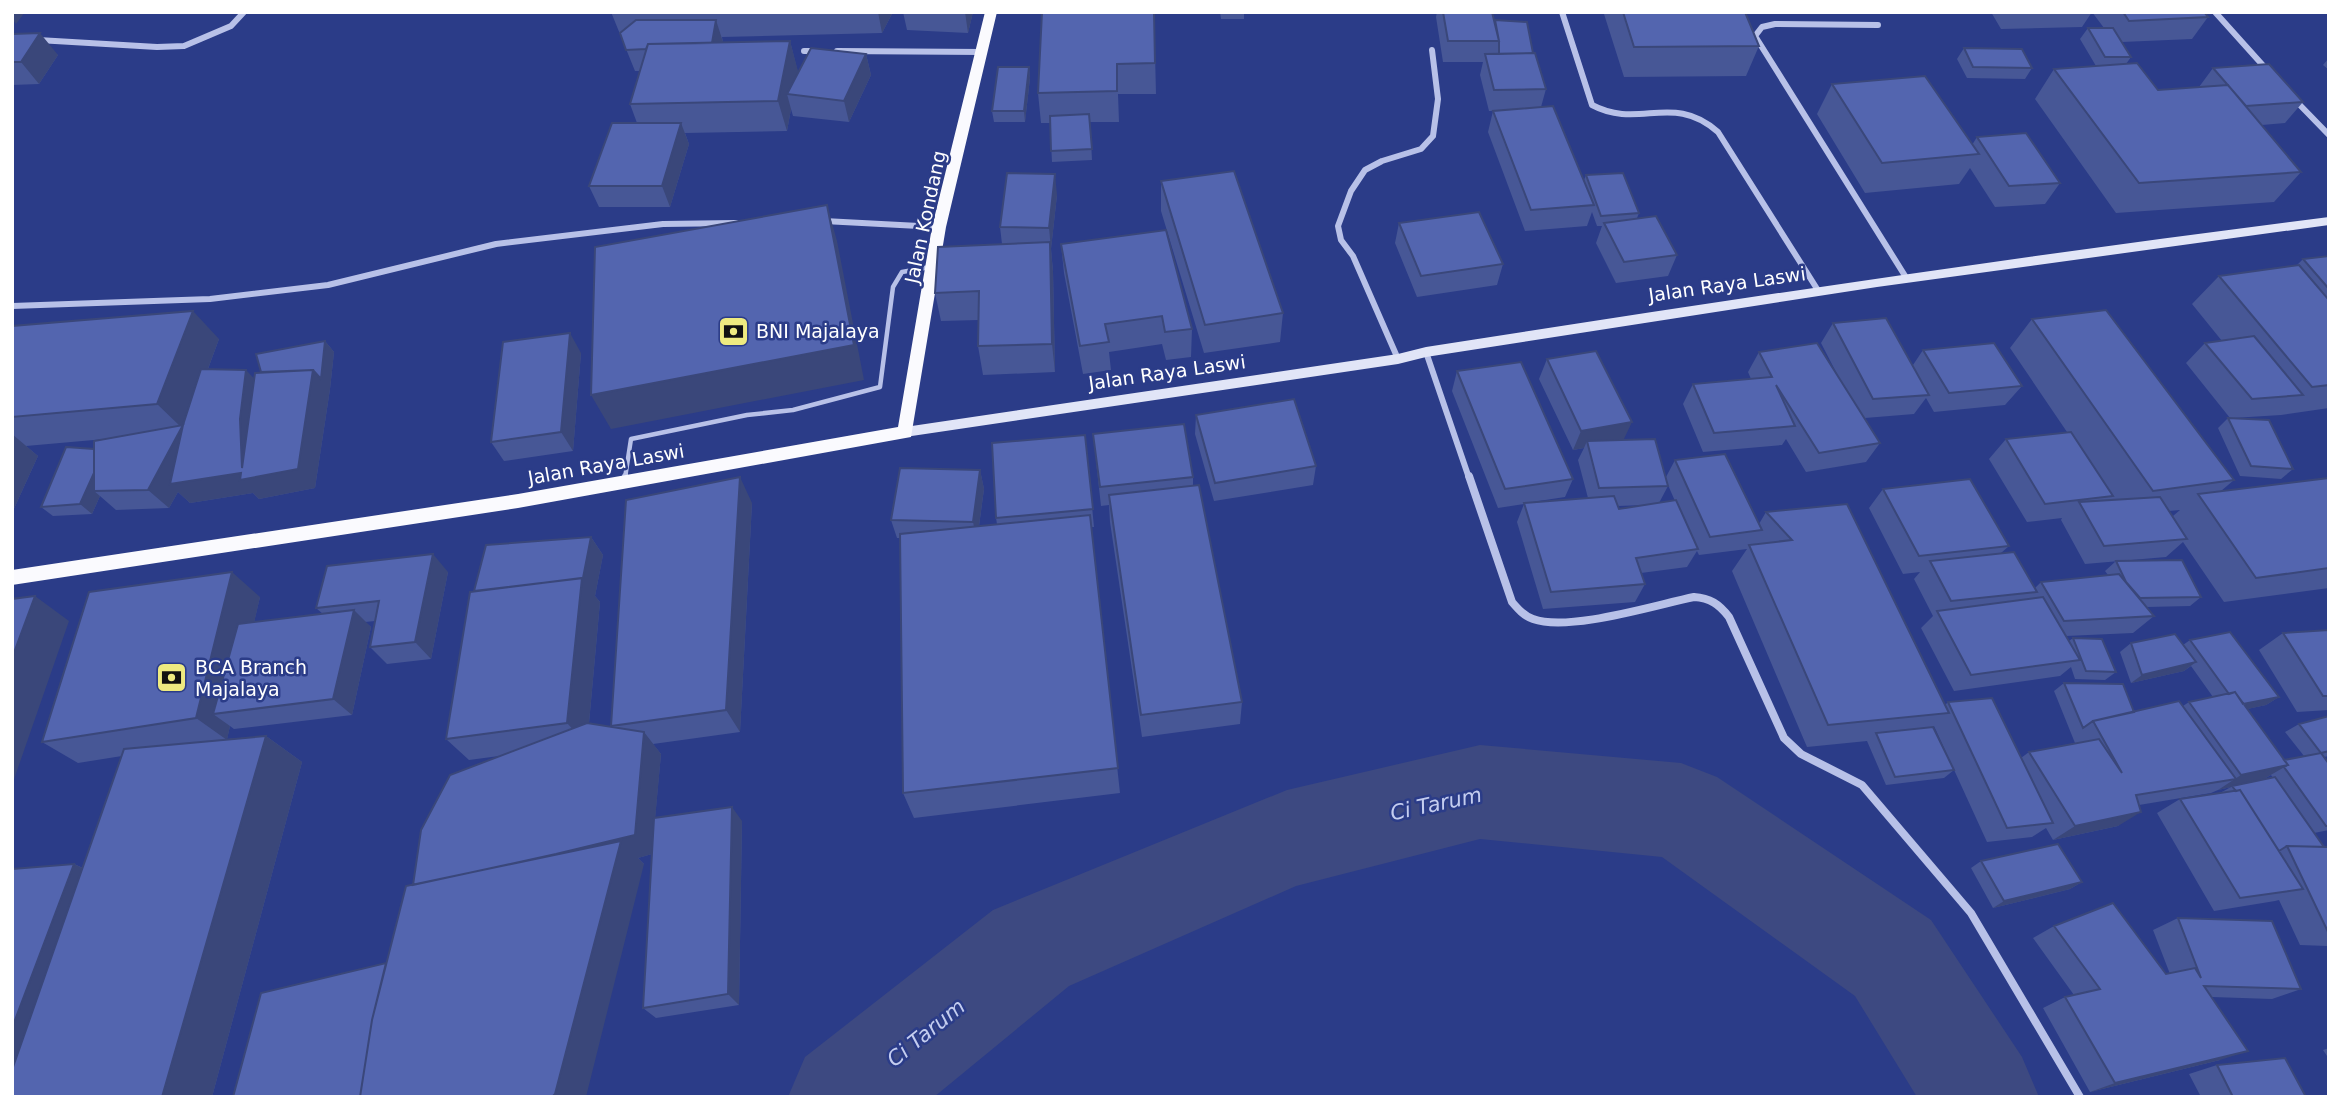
<svg xmlns="http://www.w3.org/2000/svg" width="2341" height="1109" font-family="'DejaVu Sans',sans-serif">
<style>
.lines{fill:none;stroke-linecap:round;stroke-linejoin:round}
.river{fill:#3d4981;fill-rule:evenodd}
.service-far1{stroke:#b8c1e8;stroke-width:4.5}
.service{stroke:#b8c1e8;stroke-width:6}
.minor-far1{stroke:#b8c1e8;stroke-width:6}
.minor{stroke:#b8c1e8;stroke-width:8}
.secondary{fill:#e1e5f7;fill-rule:evenodd}
.primary{fill:#fafafe;fill-rule:evenodd}
.wall{fill:#475796;fill-rule:evenodd}
.shaded-wall{fill:#3a477a}
.building{fill:#5365af;stroke:#3a477a;stroke-width:2}
.labels{text-anchor:middle;dominant-baseline:central;stroke-width:5;stroke-linejoin:round;paint-order:stroke}
.street-label{font-size:19px;fill:#fff;stroke:#2b3c88}
.poi-label{font-size:19px;fill:#fff;stroke:#2b3c88;text-anchor:start}
.water-label{font-size:21px;font-style:italic;fill:#c4cdef;stroke:#2b3c88}
</style>
<rect width="100%" height="100%" fill="#2b3c88"/>
<g class="lines">
<path class="river" d="M 1480,745 L 1681,763 L 1717,777 L 1931,920 L 2022,1057 L 2039,1097 L 1917,1097 L 1855,996 L 1662,857 L 1480,839 L 1296,886 L 1069,986 L 934,1097 L 788,1097 L 805,1057 L 993,910 L 1287,790 Z"/>
<path class="service-far1" d="M 625,478 L 631,439 L 747,415 L 793,410 L 880,387 L 893,287 L 902,272 L 930,267"/>
<path class="service" d="M 624,482 L 625,476"/>
<path class="minor-far1" d="M 1562,12 L 1592,105 C 1639,130 1673,92 1718,132 L 1819,292
M 2215,12 L 2268,71
M 1878,25 L 1775,24 L 1762,27 L 1755,36 L 1907,279
M 38,40 L 157,47 L 184,46 L 231,26 L 244,12
M 804,51 L 818,51
M 837,51 L 983,52
M 2295,100 L 2329,135
M 824,221 L 938,227
M 12,306 L 210,299 L 328,285 L 496,244 L 663,224 L 736,223
M 1426,352 L 1469,478
M 1398,359 L 1353,256 L 1341,240 L 1338,226 L 1351,191 L 1365,170 L 1382,161 L 1421,149 L 1433,136 L 1438,99 L 1432,50"/>
<path class="minor" d="M 1469,476 L 1512,602 C 1518,609 1524,616 1533,619 C 1569,632 1655,605 1694,597 C 1710,598 1719,604 1729,617 L 1784,738 L 1801,754 L 1862,785 L 1971,913 L 2080,1097"/>
<path class="secondary" d="M 2329,217 L 2329,225 L 1877,287 L 1426,357 L 1398,364 L 905,437 L 898,432 L 905,427 L 1398,354 L 1426,347 C 1726,300 2027,255 2329,217 Z"/>
<path class="primary" d="M 985,12 L 997,12 L 946,227 L 911,437 L 518,508 L 12,585 L 12,570 L 518,494 L 898,427 L 932,227 Z"/>
</g>
<path class="wall" d="M 611,12 L 893,12 L 882,33 L 722,37 L 723,43 L 790,41 L 798,73 L 866,54 L 871,75 L 849,122 L 793,116 L 791,109 L 787,131 L 685,133 L 689,144 L 670,207 L 599,207 L 589,186 L 637,123 L 630,104 L 640,71 L 635,71 Z
M 903,12 L 973,12 L 968,33 L 907,30 Z
M 1032,12 L 1154,12 L 1156,94 L 1118,94 L 1119,122 L 1090,122 L 1092,160 L 1052,162 L 1050,123 L 1041,123 L 1038,93 L 1042,13 L 1032,13 Z
M 1220,12 L 1244,12 L 1244,19 L 1221,19 Z
M 1437,12 L 1492,12 L 1495,22 L 1533,53 L 1546,89 L 1541,107 L 1584,180 L 1586,175 L 1639,213 L 1637,218 L 1677,255 L 1668,276 L 1616,283 L 1596,243 L 1602,226 L 1597,226 L 1592,212 L 1587,226 L 1525,231 L 1488,132 L 1493,111 L 1489,111 L 1480,75 L 1483,62 L 1443,62 L 1436,17 Z
M 1605,12 L 1745,12 L 1759,46 L 1746,76 L 1624,77 L 1604,14 Z
M 1991,12 L 2204,12 L 2208,17 L 2192,39 L 2122,42 L 2131,57 L 2126,64 L 2158,90 L 2199,87 L 2213,68 L 2303,102 L 2285,123 L 2262,125 L 2301,172 L 2274,202 L 2116,213 L 2035,99 L 2054,69 L 2096,66 L 2080,39 L 2088,28 L 2104,28 L 2092,12 L 2082,27 L 2001,29 Z
M 12,34 L 58,55 L 39,84 L 12,85 Z
M 1964,48 L 2032,68 L 2025,79 L 1967,78 L 1957,59 Z
M 2329,58 L 2329,70 L 2323,65 Z
M 1029,67 L 1030,78 L 1025,122 L 994,122 L 992,111 Z
M 1832,84 L 1972,145 L 1977,137 L 2060,183 L 2045,204 L 1995,207 L 1970,168 L 1959,184 L 1865,193 L 1817,114 Z
M 1161,181 L 1283,313 L 1280,342 L 1204,353 L 1161,211 Z
M 1057,195 L 1051,249 L 1053,271 L 1055,372 L 983,375 L 978,346 L 979,320 L 941,321 L 935,293 L 1002,244 L 1000,227 Z
M 1399,223 L 1503,264 L 1497,285 L 1417,297 L 1395,243 Z
M 1061,244 L 1192,329 L 1191,357 L 1166,360 L 1162,344 L 1109,352 L 1111,370 L 1083,374 L 1064,273 Z
M 2329,256 L 2329,408 L 2281,415 L 2233,418 L 2293,469 L 2281,479 L 2240,476 L 2218,428 L 2228,418 L 2230,418 L 2186,363 L 2205,343 L 2222,341 L 2192,304 L 2219,276 L 2296,266 L 2303,259 Z
M 2032,319 L 2234,480 L 2221,491 L 2329,478 L 2329,588 L 2224,602 L 2183,542 L 2166,557 L 2085,564 L 2061,520 L 2062,518 L 2027,522 L 1989,459 L 2006,439 L 2067,432 L 2010,348 ZM 2180,510 L 2173,516 L 2169,511 Z
M 1833,323 L 1913,365 L 1923,350 L 2022,386 L 2005,405 L 1934,412 L 1926,398 L 1914,414 L 1865,418 L 1880,443 L 1866,462 L 1806,472 L 1786,439 L 1782,445 L 1703,452 L 1683,404 L 1693,384 L 1751,379 L 1748,372 L 1759,352 L 1837,374 L 1821,343 Z
M 12,326 L 219,339 L 208,369 L 254,379 L 261,372 L 325,341 L 334,352 L 330,389 L 315,488 L 259,499 L 253,493 L 190,503 L 178,492 L 169,508 L 116,510 L 100,496 L 92,514 L 53,516 L 41,507 L 105,439 L 26,446 L 38,456 L 12,513 Z
M 581,353 L 573,451 L 504,461 L 491,442 Z
M 1547,359 L 1623,440 L 1666,477 L 1675,460 L 1759,524 L 1766,512 L 1945,705 L 1948,702 L 2021,758 L 2029,752 L 2075,743 L 2054,691 L 2064,683 L 2134,712 L 2183,706 L 2189,702 L 2213,697 L 2191,666 L 2184,671 L 2131,683 L 2120,652 L 2131,643 L 2183,645 L 2190,640 L 2279,697 L 2266,705 L 2247,709 L 2284,760 L 2304,756 L 2285,732 L 2299,724 L 2329,716 L 2329,756 L 2324,757 L 2329,764 L 2329,830 L 2314,833 L 2324,847 L 2329,847 L 2329,948 L 2327,946 L 2300,945 L 2279,900 L 2275,901 L 2214,911 L 2157,813 L 2180,799 L 2220,793 L 2231,787 L 2218,790 L 2211,793 L 2139,805 L 2118,826 L 2053,840 L 2046,828 L 2032,837 L 1987,842 L 1934,726 L 1933,727 L 1954,770 L 1944,778 L 1886,785 L 1867,741 L 1807,747 L 1732,571 L 1747,549 L 1699,555 L 1697,551 L 1687,567 L 1641,573 L 1645,584 L 1635,602 L 1543,609 L 1517,522 L 1524,504 L 1498,508 L 1452,391 L 1457,371 L 1573,479 L 1565,497 L 1532,502 L 1588,498 L 1578,460 L 1584,448 L 1573,450 L 1539,379 ZM 1668,485 L 1675,501 L 1659,503 L 1668,486 ZM 1645,505 L 1619,509 L 1618,506 ZM 2271,775 L 2273,778 L 2262,780 Z
M 1196,415 L 1316,466 L 1313,485 L 1214,501 L 1195,434 Z
M 1093,434 L 1193,477 L 1193,485 L 1242,702 L 1240,724 L 1142,737 L 1110,522 L 1109,505 L 1101,506 Z
M 1085,435 L 1094,527 L 1091,527 L 1120,793 L 914,818 L 903,793 L 900,538 L 897,538 L 891,520 L 980,470 L 984,489 L 979,526 L 997,524 L 996,518 Z
M 1883,489 L 2009,546 L 2001,553 L 2035,588 L 2041,582 L 2108,575 L 2105,571 L 2116,561 L 2201,597 L 2190,606 L 2147,607 L 2154,616 L 2133,633 L 2066,636 L 2069,641 L 2073,638 L 2116,672 L 2105,680 L 2075,679 L 2071,667 L 2060,676 L 1954,691 L 1921,628 L 1933,616 L 1914,579 L 1920,572 L 1903,574 L 1869,508 Z
M 752,503 L 740,732 L 653,744 L 661,754 L 655,818 L 742,821 L 739,1005 L 656,1018 L 643,1008 L 652,854 L 638,858 L 644,864 L 386,963 L 413,885 L 499,756 L 469,760 L 446,739 L 474,591 L 591,537 L 603,555 L 595,596 L 600,602 L 589,723 L 611,727 Z
M 448,572 L 431,659 L 387,664 L 370,647 L 375,621 L 365,622 L 371,627 L 352,715 L 234,729 L 230,726 L 227,739 L 266,736 L 302,762 L 212,1097 L 74,864 L 83,868 L 122,756 L 78,763 L 42,742 L 260,597 L 254,622 L 323,614 L 316,608 Z
M 2329,630 L 2329,710 L 2297,712 L 2259,650 L 2283,633 Z
M 1981,861 L 2082,882 L 2070,889 L 1993,908 L 1971,868 Z
M 2178,918 L 2301,989 L 2272,999 L 2212,997 L 2220,1060 L 2090,1092 L 2043,1008 L 2065,997 L 2074,995 L 2033,938 L 2054,926 L 2166,974 L 2170,974 L 2153,930 Z
M 2329,1048 L 2329,1059 L 2323,1050 Z
M 2217,1065 L 2306,1097 L 2201,1097 L 2189,1074 Z"/>
<path class="shaded-wall" d="M 12,12 L 25,12 L 16,24 L 12,19 Z
M 878,12 L 893,12 L 882,33 Z
M 965,12 L 973,12 L 968,33 Z
M 716,20 L 723,42 L 718,68 L 711,47 Z
M 40,33 L 58,55 L 39,84 L 21,62 Z
M 790,41 L 798,71 L 794,95 L 787,94 L 791,109 L 787,131 L 778,101 Z
M 866,54 L 871,75 L 849,122 L 844,101 Z
M 1029,67 L 1030,78 L 1025,122 L 1024,111 Z
M 681,123 L 689,144 L 670,207 L 662,186 Z
M 1055,174 L 1057,195 L 1051,249 L 1049,228 Z
M 827,205 L 837,241 L 864,380 L 611,429 L 591,395 Z
M 1050,242 L 1053,271 L 1055,372 L 1052,344 Z
M 193,311 L 219,339 L 186,428 L 242,468 L 240,419 L 246,370 L 264,389 L 313,370 L 325,341 L 334,352 L 330,389 L 315,488 L 259,499 L 253,493 L 190,503 L 178,492 L 169,508 L 148,490 L 182,428 L 157,404 Z
M 570,333 L 581,353 L 573,451 L 561,432 Z
M 1632,422 L 1623,441 L 1587,441 L 1584,448 L 1573,450 L 1581,431 Z
M 12,434 L 38,456 L 12,513 Z
M 105,450 L 94,491 L 100,496 L 92,514 L 80,504 Z
M 980,470 L 984,489 L 977,540 L 973,522 Z
M 740,477 L 752,503 L 740,732 L 726,710 Z
M 591,537 L 603,555 L 595,596 L 600,602 L 587,745 L 567,723 L 582,578 Z
M 433,554 L 448,572 L 431,659 L 415,642 Z
M 232,572 L 260,597 L 234,711 L 213,714 L 230,726 L 227,740 L 196,718 Z
M 35,596 L 69,621 L 12,785 L 12,658 Z
M 354,610 L 371,627 L 352,715 L 333,699 Z
M 2196,662 L 2184,671 L 2131,683 L 2142,675 Z
M 2279,697 L 2266,705 L 2225,714 L 2237,706 Z
M 644,732 L 661,754 L 652,854 L 638,858 L 644,864 L 586,1097 L 552,1097 L 438,908 Z
M 266,736 L 302,762 L 212,1097 L 162,1097 Z
M 2288,765 L 2262,780 L 2218,790 L 2241,775 Z
M 732,807 L 742,821 L 739,1005 L 728,994 Z
M 2141,812 L 2118,826 L 2053,840 L 2075,826 Z
M 74,864 L 120,886 L 12,1097 L 12,1028 Z
M 2082,882 L 2070,889 L 1993,908 L 2004,901 Z
M 2248,1051 L 2220,1060 L 2090,1092 L 2115,1083 Z"/>
<path class="building" d="M 1042,12 L 1154,12 L 1155,63 L 1117,64 L 1117,91 L 1038,93 Z
M 1443,12 L 1492,12 L 1499,41 L 1448,41 Z
M 1623,12 L 1745,12 L 1759,46 L 1634,47 Z
M 2123,12 L 2204,12 L 2208,17 L 2129,21 Z
M 636,20 L 716,20 L 712,43 L 648,44 L 646,49 L 626,50 L 620,33 Z
M 1495,20 L 1527,22 L 1533,53 L 1499,54 L 1499,41 Z
M 2088,28 L 2113,28 L 2131,57 L 2105,57 Z
M 40,33 L 21,62 L 12,62 L 12,34 Z
M 790,41 L 778,101 L 630,104 L 648,44 Z
M 811,48 L 866,54 L 844,101 L 787,94 Z
M 1964,48 L 2022,49 L 2032,68 L 1973,67 Z
M 1535,53 L 1546,89 L 1494,90 L 1485,54 Z
M 2137,63 L 2158,90 L 2228,85 L 2301,172 L 2139,183 L 2054,69 Z
M 2269,64 L 2303,102 L 2246,106 L 2213,68 Z
M 998,67 L 1029,67 L 1024,111 L 992,111 Z
M 1925,76 L 1979,154 L 1882,163 L 1832,84 Z
M 1553,106 L 1594,205 L 1531,210 L 1493,111 Z
M 1089,114 L 1092,149 L 1051,151 L 1050,116 Z
M 612,123 L 681,123 L 662,186 L 589,186 Z
M 2026,133 L 2060,183 L 2009,186 L 1977,137 Z
M 1234,171 L 1283,313 L 1205,325 L 1161,181 Z
M 1007,173 L 1055,174 L 1049,228 L 1000,227 Z
M 1623,173 L 1639,213 L 1601,216 L 1586,175 Z
M 827,205 L 854,345 L 591,395 L 595,247 Z
M 1479,212 L 1503,264 L 1421,276 L 1399,223 Z
M 1656,216 L 1677,255 L 1624,262 L 1604,223 Z
M 1166,230 L 1192,329 L 1165,332 L 1162,316 L 1105,324 L 1109,342 L 1080,346 L 1061,244 Z
M 1050,242 L 1052,344 L 978,346 L 979,291 L 935,293 L 938,247 Z
M 2329,256 L 2329,289 L 2303,259 Z
M 2299,265 L 2329,300 L 2329,385 L 2312,387 L 2219,276 Z
M 2106,310 L 2234,480 L 2153,491 L 2032,319 Z
M 193,311 L 157,404 L 12,417 L 12,326 Z
M 1886,318 L 1929,395 L 1873,399 L 1833,323 Z
M 570,333 L 561,432 L 491,442 L 503,342 Z
M 2254,336 L 2303,395 L 2252,399 L 2205,343 Z
M 325,341 L 321,379 L 313,370 L 261,372 L 256,354 Z
M 1817,343 L 1880,443 L 1819,453 L 1776,385 L 1795,426 L 1714,433 L 1693,384 L 1772,377 L 1759,352 Z
M 1994,343 L 2022,386 L 1949,393 L 1923,350 Z
M 1596,351 L 1632,422 L 1581,431 L 1547,359 Z
M 1521,362 L 1573,479 L 1505,489 L 1457,371 Z
M 201,369 L 246,370 L 240,419 L 242,468 L 255,373 L 313,370 L 298,469 L 240,480 L 241,473 L 170,484 L 183,425 Z
M 1294,399 L 1316,466 L 1215,483 L 1196,415 Z
M 2228,418 L 2269,420 L 2293,469 L 2251,466 Z
M 1184,424 L 1193,477 L 1100,487 L 1093,434 Z
M 183,425 L 148,490 L 94,491 L 94,441 Z
M 2071,432 L 2113,496 L 2045,504 L 2006,439 Z
M 1085,435 L 1093,509 L 996,518 L 992,443 Z
M 1655,439 L 1668,486 L 1599,488 L 1587,441 Z
M 66,447 L 94,449 L 94,473 L 80,504 L 41,507 Z
M 1725,454 L 1762,530 L 1710,537 L 1675,460 Z
M 900,468 L 980,470 L 973,522 L 891,520 Z
M 740,477 L 726,710 L 611,726 L 626,500 Z
M 2329,478 L 2329,568 L 2256,578 L 2198,494 Z
M 1970,479 L 2009,546 L 1919,556 L 1883,489 Z
M 1199,485 L 1242,702 L 1141,715 L 1109,495 Z
M 1614,496 L 1619,509 L 1676,500 L 1698,549 L 1636,558 L 1645,584 L 1551,592 L 1524,503 Z
M 2160,497 L 2187,539 L 2104,546 L 2079,502 Z
M 1847,504 L 1949,713 L 1828,725 L 1749,545 L 1792,540 L 1766,512 Z
M 1090,515 L 1118,768 L 903,793 L 900,534 Z
M 591,537 L 583,578 L 474,591 L 486,545 Z
M 2014,552 L 2037,592 L 1951,601 L 1930,561 Z
M 433,554 L 415,642 L 370,647 L 379,601 L 316,608 L 327,566 Z
M 2182,560 L 2201,597 L 2140,598 L 2126,582 L 2116,561 Z
M 232,572 L 196,718 L 42,742 L 89,592 Z
M 2119,574 L 2154,616 L 2064,621 L 2041,582 Z
M 582,578 L 567,723 L 446,739 L 470,592 Z
M 35,596 L 12,658 L 12,599 Z
M 2043,597 L 2080,660 L 1971,675 L 1937,611 Z
M 354,610 L 333,699 L 213,714 L 238,624 Z
M 2329,630 L 2329,696 L 2323,696 L 2283,633 Z
M 2230,632 L 2279,697 L 2243,704 L 2235,692 L 2229,694 L 2190,640 Z
M 2175,634 L 2196,662 L 2142,675 L 2131,643 Z
M 2073,638 L 2102,639 L 2116,672 L 2086,671 Z
M 2064,683 L 2123,684 L 2134,712 L 2093,721 L 2083,728 Z
M 2235,692 L 2288,765 L 2241,775 L 2189,702 Z
M 1992,698 L 2053,823 L 2007,828 L 1948,702 Z
M 2179,701 L 2236,779 L 2136,795 L 2141,812 L 2075,826 L 2029,752 L 2099,739 L 2122,773 L 2093,721 Z
M 2329,716 L 2329,751 L 2321,753 L 2299,724 Z
M 587,723 L 644,732 L 635,835 L 556,854 L 413,885 L 421,830 L 450,775 Z
M 1933,727 L 1954,770 L 1895,777 L 1876,733 Z
M 266,736 L 162,1097 L 12,1097 L 12,1070 L 124,749 Z
M 2321,753 L 2329,764 L 2329,826 L 2326,826 L 2284,767 L 2288,765 L 2284,760 Z
M 2275,777 L 2324,847 L 2287,846 L 2279,851 L 2240,790 L 2236,791 L 2232,786 Z
M 2240,790 L 2303,889 L 2240,898 L 2180,799 Z
M 732,807 L 728,994 L 643,1008 L 654,818 Z
M 621,841 L 555,1094 L 552,1097 L 360,1097 L 372,1020 L 406,886 Z
M 2058,844 L 2082,882 L 2004,901 L 1981,861 Z
M 2287,846 L 2329,847 L 2329,934 Z
M 74,864 L 12,1028 L 12,869 Z
M 2113,903 L 2166,974 L 2195,968 L 2201,978 L 2178,918 L 2272,921 L 2301,989 L 2204,986 L 2248,1051 L 2115,1083 L 2065,997 L 2100,989 L 2054,926 Z
M 386,963 L 372,1020 L 360,1097 L 233,1097 L 261,993 Z
M 2285,1058 L 2306,1097 L 2233,1097 L 2217,1065 Z"/>
<defs>
<symbol id="bank-square" viewBox="-11 -11 22 22"><rect x="-9" y="-9" width="18" height="18" rx="4" fill="#eeea80" stroke="#2b3c88"/><path d="M-6-4H6V4H-6ZM0-2.3a2.3 2.3 0 1 0 0 4.6a2.3 2.3 0 1 0 0-4.6Z" fill="#111"/></symbol>
</defs>
<g fill-rule="evenodd">
<use href="#bank-square" x="716" y="314" width="35" height="35"/>
<use href="#bank-square" x="154" y="660" width="35" height="35"/>
</g>
<g class="labels">
<g class="street-label">
<text transform="translate(925 217) rotate(-78)">Jalan Kondang</text>
<text transform="translate(1727 284) rotate(-8)">Jalan Raya Laswi</text>
<text transform="translate(1167 372) rotate(-8)">Jalan Raya Laswi</text>
<text transform="translate(606 464) rotate(-10)">Jalan Raya Laswi</text>
</g>
<g class="poi-label">
<text x="756" y="331">BNI Majalaya</text>
<text x="195" y="667">BCA Branch<tspan x="195" dy="22">Majalaya</tspan></text>
</g>
<g class="water-label">
<text transform="translate(1436 804) rotate(-12)">Ci Tarum</text>
<text transform="translate(926 1033) rotate(-39)">Ci Tarum</text>
</g>
</g>
<rect width="2341" height="1109" fill="none" stroke="#ffffff" stroke-width="28"/>
</svg>
